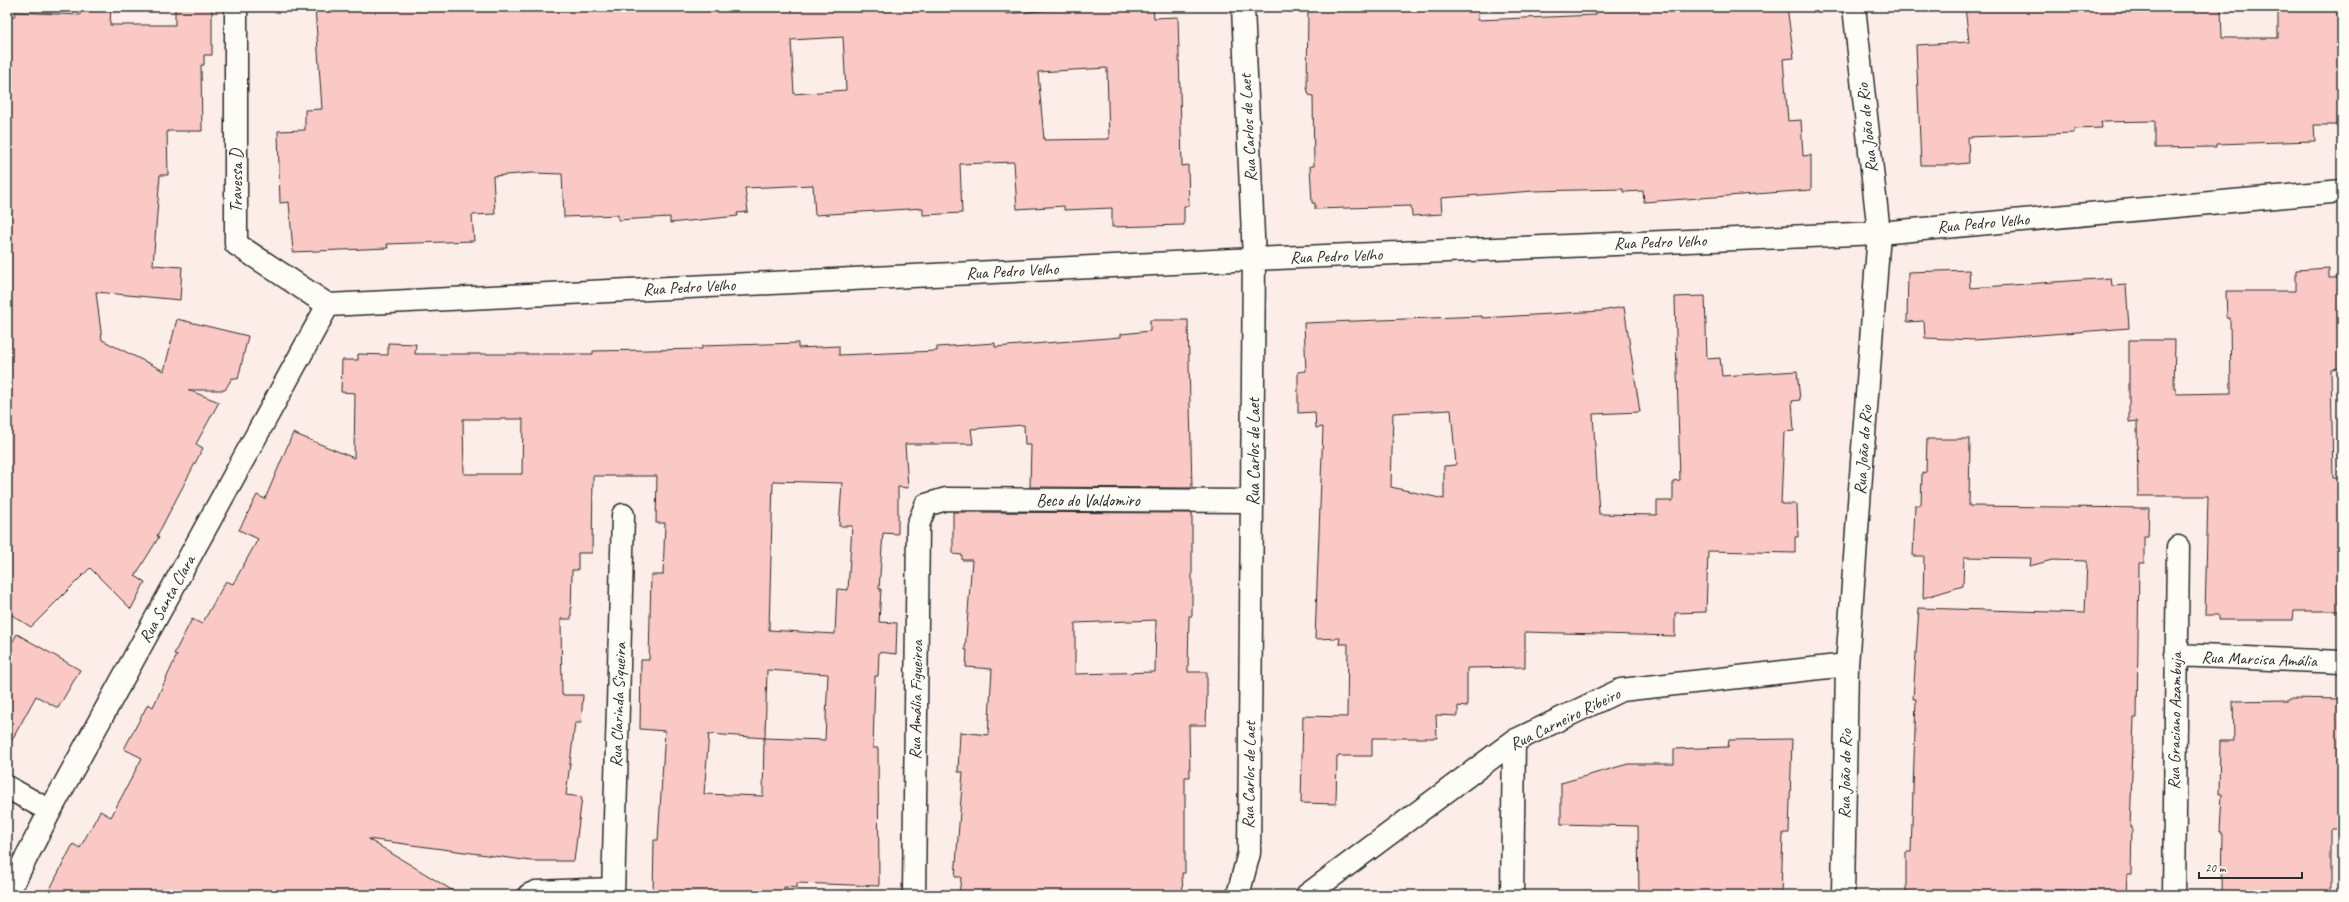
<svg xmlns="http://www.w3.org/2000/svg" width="2349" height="902" font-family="Caveat,sans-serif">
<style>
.building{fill:#fac9c5;stroke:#2b2b2b;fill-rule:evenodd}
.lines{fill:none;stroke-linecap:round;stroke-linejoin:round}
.minor-casing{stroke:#2b2b2b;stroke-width:25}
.minor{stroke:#fdfcf7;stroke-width:22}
.labels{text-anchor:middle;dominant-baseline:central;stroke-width:3;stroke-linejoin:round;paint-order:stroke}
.street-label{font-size:17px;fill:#2b2b2b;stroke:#fdfcf7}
</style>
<rect width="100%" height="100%" fill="#fcede8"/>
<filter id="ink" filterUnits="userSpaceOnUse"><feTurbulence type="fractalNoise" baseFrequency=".025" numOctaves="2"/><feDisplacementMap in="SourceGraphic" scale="8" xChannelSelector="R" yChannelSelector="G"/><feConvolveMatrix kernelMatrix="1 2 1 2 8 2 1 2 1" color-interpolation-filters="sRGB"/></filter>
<g filter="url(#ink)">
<path class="building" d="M 81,7 L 111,7 L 110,25 L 175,25 L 175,7 L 212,7 L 212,55 L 204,55 L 204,65 L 201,65 L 202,131 L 167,131 L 168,175 L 160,175 L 153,265 L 182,267 L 180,300 L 96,292 L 102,340 L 164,371 L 177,319 L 248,336 L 238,379 L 232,378 L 225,390 L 188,390 L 219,402 L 196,444 L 203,448 L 157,536 L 159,537 L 135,576 L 145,582 L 131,609 L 90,568 L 31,627 L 7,612 L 7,16 L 15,16 L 15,12 L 80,15 Z
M 315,7 L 1006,7 L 1006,14 L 1062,9 L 1061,7 L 1153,7 L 1154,18 L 1178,17 L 1182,166 L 1188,165 L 1189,206 L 1184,206 L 1184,225 L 1112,227 L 1112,208 L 1064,210 L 1064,206 L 1017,209 L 1014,162 L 960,164 L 962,213 L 923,215 L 923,208 L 815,215 L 813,185 L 745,188 L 748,212 L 737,213 L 738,216 L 670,223 L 670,217 L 618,220 L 618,215 L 564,217 L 562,174 L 532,173 L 493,176 L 495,214 L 472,215 L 474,241 L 387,244 L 388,248 L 293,252 L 289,202 L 280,203 L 278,131 L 305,130 L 305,110 L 322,109 ZM 843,37 L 846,90 L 794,94 L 791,40 ZM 1107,68 L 1109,139 L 1044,140 L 1038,72 Z
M 1357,7 L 1478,7 L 1478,20 L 1596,15 L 1595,7 L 1787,7 L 1794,58 L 1783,59 L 1788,121 L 1801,120 L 1803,156 L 1811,155 L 1811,190 L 1644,202 L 1643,191 L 1623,192 L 1623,189 L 1533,191 L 1441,198 L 1442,214 L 1412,216 L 1411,206 L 1315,209 L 1315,203 L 1312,203 L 1310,166 L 1314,166 L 1313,96 L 1309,95 L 1307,88 L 1308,9 Z
M 1965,7 L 2221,7 L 2222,38 L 2278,38 L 2278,7 L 2337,7 L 2339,41 L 2342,41 L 2342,125 L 2314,125 L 2315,141 L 2216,144 L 2216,147 L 2155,148 L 2155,121 L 2101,122 L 2102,128 L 2074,129 L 2074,133 L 1968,137 L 1969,163 L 1948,165 L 1921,165 L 1916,45 L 1969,42 Z
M 2329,268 L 2329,278 L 2342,278 L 2342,368 L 2331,369 L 2333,478 L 2342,478 L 2342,590 L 2340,589 L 2339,611 L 2294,611 L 2293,620 L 2219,620 L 2219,615 L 2205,615 L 2208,496 L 2138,496 L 2137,421 L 2129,422 L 2129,340 L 2175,340 L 2174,389 L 2176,389 L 2176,394 L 2231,393 L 2230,318 L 2227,318 L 2226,291 L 2296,291 L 2296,270 Z
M 1969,270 L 1970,288 L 2111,278 L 2112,286 L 2126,285 L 2129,328 L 1975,340 L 1925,338 L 1924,321 L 1907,322 L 1908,272 Z
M 1705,296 L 1707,359 L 1720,358 L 1722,376 L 1797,371 L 1800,400 L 1792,401 L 1794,431 L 1784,432 L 1781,504 L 1797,504 L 1798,537 L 1795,537 L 1795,553 L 1708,551 L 1706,612 L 1675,613 L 1675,636 L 1525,632 L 1525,667 L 1467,668 L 1467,707 L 1458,706 L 1458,716 L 1436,715 L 1437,738 L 1372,738 L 1372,756 L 1337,756 L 1336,804 L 1301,803 L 1303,716 L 1347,717 L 1348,644 L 1339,644 L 1340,638 L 1315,639 L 1323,427 L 1316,428 L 1315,412 L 1298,413 L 1298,372 L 1306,371 L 1304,323 L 1482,316 L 1482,318 L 1601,311 L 1624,307 L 1640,412 L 1593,414 L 1599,514 L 1657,515 L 1657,501 L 1673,501 L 1673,481 L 1680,480 L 1675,297 ZM 1451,410 L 1456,465 L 1444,466 L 1444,499 L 1391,487 L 1393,413 Z
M 1150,320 L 1188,320 L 1192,488 L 1030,487 L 1031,445 L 1025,445 L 1024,425 L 971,429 L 973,444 L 905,444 L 908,488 L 898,487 L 898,534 L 883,533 L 879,589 L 881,589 L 879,622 L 897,623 L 896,654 L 879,652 L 878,676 L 875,676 L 873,748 L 878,748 L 879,886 L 797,883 L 797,888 L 784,887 L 784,895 L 653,895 L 654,840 L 658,840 L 665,731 L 640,729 L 641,660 L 649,660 L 651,575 L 663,575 L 665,523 L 656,523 L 657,476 L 593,476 L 592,553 L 578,553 L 578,570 L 572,570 L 571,619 L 561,619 L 562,695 L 583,695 L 581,723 L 575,723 L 566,795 L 582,797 L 574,861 L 531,861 L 368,839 L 460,895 L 47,895 L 73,844 L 80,848 L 100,811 L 111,817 L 142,758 L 124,749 L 148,704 L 153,707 L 177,655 L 174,654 L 192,619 L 202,624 L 226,581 L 233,584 L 258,539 L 239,530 L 257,495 L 265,499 L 293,433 L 354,458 L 355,393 L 341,392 L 342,360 L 358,360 L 358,354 L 388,355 L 388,343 L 416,344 L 415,354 L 593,354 L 593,351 L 702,349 L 702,346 L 798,343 L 798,348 L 839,346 L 839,355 L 937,351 L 937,347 L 995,343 L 995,347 L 1121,337 L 1121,334 L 1150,331 ZM 463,419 L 523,419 L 522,474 L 464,474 ZM 773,481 L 842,483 L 839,526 L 852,526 L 848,590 L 837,589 L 835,634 L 769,630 ZM 767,670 L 828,674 L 825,740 L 764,738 L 763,796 L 704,794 L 709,734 L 765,738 Z
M 1927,439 L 1970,439 L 1969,506 L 2149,508 L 2148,537 L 2144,537 L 2144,563 L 2139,563 L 2137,718 L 2134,718 L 2130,828 L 2132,828 L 2131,874 L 2127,874 L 2126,895 L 2095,895 L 2095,891 L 2030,889 L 2029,895 L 1906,895 L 1906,852 L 1911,852 L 1916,699 L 1913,699 L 1919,608 L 2085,613 L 2087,561 L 2052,560 L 2030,566 L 2031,558 L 1964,557 L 1963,586 L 1923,598 L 1924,556 L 1913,556 L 1915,505 L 1921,505 L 1922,473 L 1926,472 Z
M 953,512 L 1192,513 L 1192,616 L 1189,616 L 1188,672 L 1207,672 L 1207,695 L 1206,725 L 1189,725 L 1190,777 L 1185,777 L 1185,873 L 1182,873 L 1183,895 L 959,895 L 961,877 L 955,877 L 963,772 L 958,772 L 960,732 L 988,735 L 992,669 L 966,667 L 967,650 L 965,650 L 972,560 L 962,560 L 962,555 L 953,554 ZM 1156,620 L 1155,672 L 1075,674 L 1075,623 Z
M 17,634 L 80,670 L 58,708 L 36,696 L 7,749 L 7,651 Z
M 2289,698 L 2342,699 L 2342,828 L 2330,828 L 2330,895 L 2221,895 L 2222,832 L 2220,832 L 2222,794 L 2219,794 L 2220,741 L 2234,741 L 2233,701 L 2288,700 Z
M 1792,739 L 1789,833 L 1783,833 L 1781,895 L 1639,895 L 1638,826 L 1561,824 L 1561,783 L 1628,764 L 1674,764 L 1674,749 L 1728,747 L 1729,740 Z"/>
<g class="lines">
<defs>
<path id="minor" d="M 236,7 L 236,244 L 328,305
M 328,305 L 1254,259 L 1879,233 L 2342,191
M 2176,655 L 2342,662
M 7,787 L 50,811
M 7,895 L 50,811 L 328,305
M 529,895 L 536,892 L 613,889
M 613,895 L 623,515
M 914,895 L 918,525 L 926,505 L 946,499 L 1252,501
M 1238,895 L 1249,853 L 1254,259 L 1243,7
M 1307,895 L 1514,741 L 1621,690 L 1847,665
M 1512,895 L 1514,741
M 1843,895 L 1847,665 L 1879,233 L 1854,7
M 2174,895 L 2178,547"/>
</defs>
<use href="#minor" class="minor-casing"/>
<use href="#minor" class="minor"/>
</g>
</g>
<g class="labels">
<g class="street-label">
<text transform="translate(1248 128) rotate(-93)">Rua Carlos de Laet</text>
<text transform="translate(1867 128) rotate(-96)">Rua João do Rio</text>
<text transform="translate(236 181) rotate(-90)">Travessa D</text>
<text transform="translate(1983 223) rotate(-5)">Rua Pedro Velho</text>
<text transform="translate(1660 242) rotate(-2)">Rua Pedro Velho</text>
<text transform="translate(1336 256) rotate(-2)">Rua Pedro Velho</text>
<text transform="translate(1012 271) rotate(-3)">Rua Pedro Velho</text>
<text transform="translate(689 287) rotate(-3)">Rua Pedro Velho</text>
<text transform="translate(1863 450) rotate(-86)">Rua João do Rio</text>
<text transform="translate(1253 452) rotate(-90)">Rua Carlos de Laet</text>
<text x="1088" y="500">Beco do Valdomiro</text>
<text transform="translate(167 599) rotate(-61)">Rua Santa Clara</text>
<text transform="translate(2259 659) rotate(2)">Rua Marcisa Amália</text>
<text transform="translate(916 700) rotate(-89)">Rua Amália Figueiroa</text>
<text transform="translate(618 705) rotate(-88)">Rua Clarinda Siqueira</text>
<text transform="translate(1565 719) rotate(-26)">Rua Carneiro Ribeiro</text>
<text transform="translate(2175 721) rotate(-89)">Rua Graciano Azambuja</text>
<text transform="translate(1845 774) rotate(-89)">Rua João do Rio</text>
<text transform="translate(1249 775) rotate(-89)">Rua Carlos de Laet</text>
</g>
</g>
<rect width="2349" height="902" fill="none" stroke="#fdfcf7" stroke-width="24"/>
<rect x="12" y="12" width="2325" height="878" fill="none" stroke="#2b2b2b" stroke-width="1.5" filter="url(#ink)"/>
<path d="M2199 872v6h103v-6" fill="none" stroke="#2b2b2b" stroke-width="2"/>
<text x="2205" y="872" font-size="12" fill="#2b2b2b" stroke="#fdfcf7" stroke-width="3" paint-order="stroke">20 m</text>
</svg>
